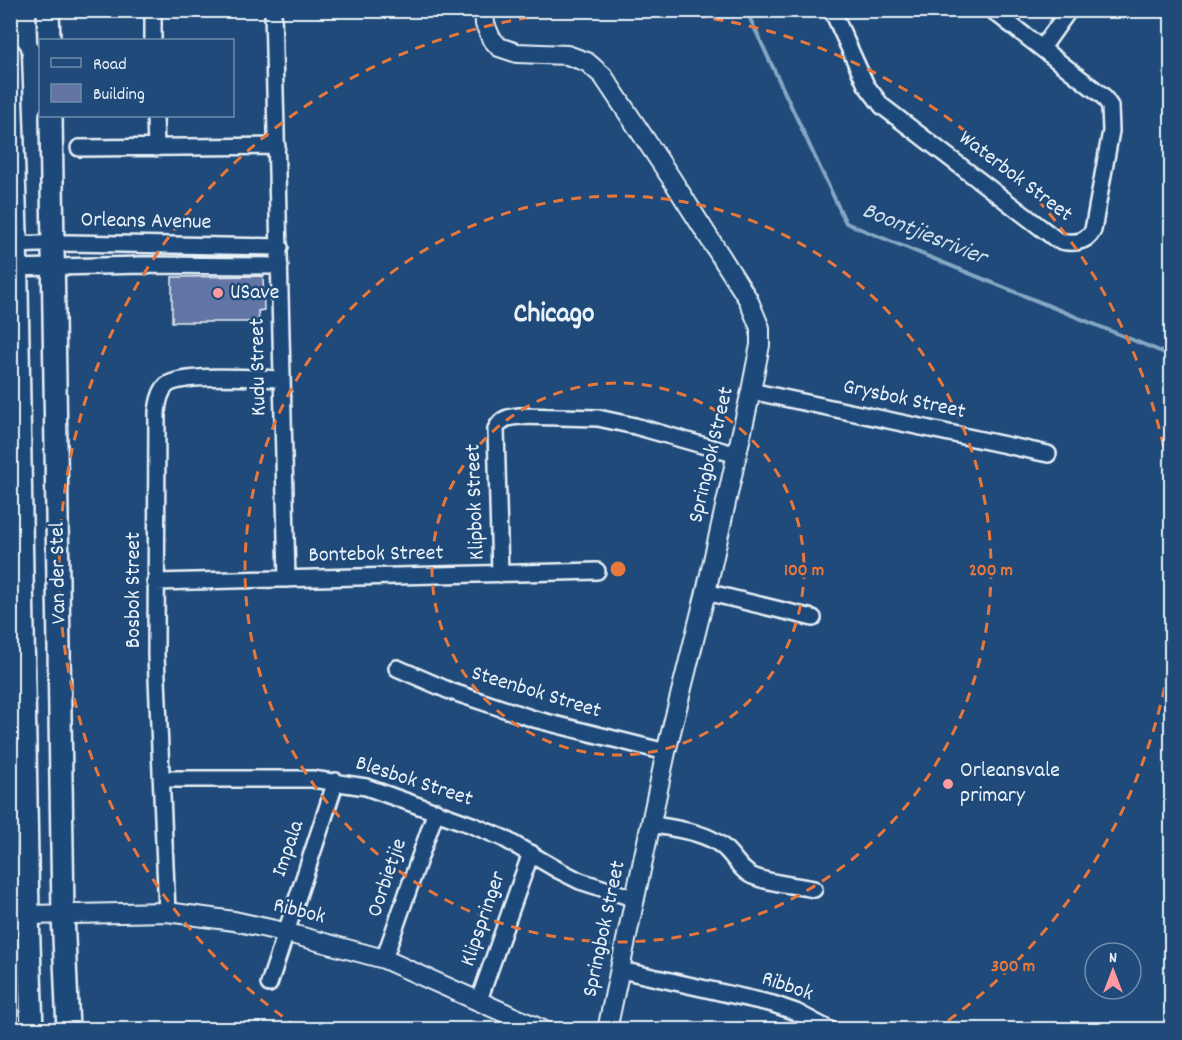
<svg xmlns="http://www.w3.org/2000/svg" width="1182" height="1040" font-family="Dekko,sans-serif">
<style>
.lines{fill:none;stroke-linecap:round;stroke-linejoin:round}
.stream{stroke:#86a7c3;stroke-width:4}
.building{fill:#6475a4;stroke:#e8f1f8;stroke-width:1.5}
.minor-casing{stroke:#e8f1f8;stroke-width:20}
.tertiary-casing{stroke:#e8f1f8;stroke-width:22}
.secondary-casing{stroke:#e8f1f8;stroke-width:26}
.minor{stroke:#1f4a7a;stroke-width:15}
.tertiary{stroke:#1f4a7a;stroke-width:18}
.secondary{stroke:#1f4a7a;stroke-width:21}
.ring{fill:none;stroke:#e8773b;stroke-width:3;stroke-dasharray:10 8}
.poi-dot{fill:#ff9aa2;stroke:#1f4a7a;stroke-width:2}
.labels{text-anchor:middle;dominant-baseline:central;stroke-width:5;stroke-linejoin:round;paint-order:stroke}
.street-label{font-size:22px;fill:#e8f1f8;stroke:#1f4a7a}
.poi-label{font-size:22px;fill:#e8f1f8;stroke:#1f4a7a;text-anchor:start}
.water-label{font-size:24px;font-style:italic;fill:#cfdeeb;stroke:#1f4a7a}
.district-label{font-size:28px;font-weight:bold;fill:#e8f1f8;stroke:#1f4a7a}
.centre{fill:#e8773b;stroke:#1f4a7a;stroke-width:3}
.ring-label{font-size:18px;text-anchor:middle;font-weight:bold;fill:#e8773b;stroke:#1f4a7a;stroke-width:5;stroke-linejoin:round;paint-order:stroke}
</style>
<rect width="100%" height="100%" fill="#1f4a7a"/>
<filter id="ink" filterUnits="userSpaceOnUse"><feTurbulence type="fractalNoise" baseFrequency=".0167" numOctaves="2"/><feDisplacementMap in="SourceGraphic" scale="12" xChannelSelector="R" yChannelSelector="G"/><feConvolveMatrix kernelMatrix="1 2 1 2 8 2 1 2 1" color-interpolation-filters="sRGB"/></filter>
<g filter="url(#ink)">
<g class="lines">
<path class="stream" d="M 746,10 L 846,223 L 1172,356"/>
</g>
<path class="building" d="M 263,276 L 264,310 L 258,311 L 259,322 L 172,322 L 172,277 Z"/>
<g class="lines">
<defs>
<path id="minor" d="M 153,10 L 153,40
M 273,10 L 287,579
M 832,10 L 866,85 L 882,106 L 1057,240 C 1071,244 1086,244 1093,230 L 1111,131 L 1110,106 L 1103,96 L 992,10
M 1042,48 L 1069,10
M 155,116 L 156,148
M 79,148 L 277,146
M 10,245 L 69,243 L 280,247
M 10,268 L 143,265 L 280,266
M 751,391 L 1048,454
M 500,574 L 496,429 C 501,418 509,417 520,416 L 598,418 L 635,426 L 737,455
M 155,582 L 597,571
M 706,592 L 813,618
M 397,668 L 450,691 L 534,719 L 666,752
M 161,779 L 312,779 L 366,787 L 472,825 L 503,838 L 558,870 L 580,881 L 636,899
M 651,824 C 673,829 704,831 722,846 C 734,855 740,872 755,877 C 773,884 795,885 814,889
M 167,912 L 156,655 L 157,412 C 158,403 160,391 167,385 C 182,373 259,378 281,379
M 384,959 L 436,811
M 621,970 L 773,1004 L 796,1012 L 830,1030
M 269,984 L 336,781
M 479,1000 L 531,853"/>
<path id="tertiary" d="M 484,10 L 485,24 L 491,38 L 499,47 L 517,53 L 567,55 L 587,62 L 603,76 L 671,178 L 748,299 L 760,328 L 760,345 L 751,391 L 706,592 L 666,752 L 607,1030
M 28,915 L 167,912 L 234,921 L 284,932 L 384,959 L 543,1030"/>
<path id="secondary" d="M 48,10 L 49,40
M 10,54 L 16,232 L 28,915 L 32,1030
M 51,116 L 63,914 L 68,1030"/>
</defs>
<use href="#minor" class="minor-casing"/>
<use href="#tertiary" class="tertiary-casing"/>
<use href="#secondary" class="secondary-casing"/>
<use href="#minor" class="minor"/>
<use href="#tertiary" class="tertiary"/>
<use href="#secondary" class="secondary"/>
</g>
</g>
<g class="ring">
<circle cx="618" cy="569" r="186"/>
<circle cx="618" cy="569" r="373"/>
<path d="M1171 652A559 559 0 0 1 939 1027M297 1027A559 559 0 0 1 594 11M642 11A559 559 0 0 1 1171 486"/>
</g>
<g class="poi-dot">
<circle cx="218" cy="293" r="6"/>
<circle cx="948" cy="784" r="6"/>
</g>
<g class="labels">
<g class="street-label">
<text transform="translate(1015 177) rotate(37)">Waterbok Street</text>
<text transform="translate(146 222) rotate(1)">Orleans Avenue</text>
<text transform="translate(259 367) rotate(-91)">Kudu Street</text>
<text transform="translate(904 400) rotate(12)">Grysbok Street</text>
<text transform="translate(712 455) rotate(-77)">Springbok Street</text>
<text transform="translate(476 502) rotate(-92)">Klipbok Street</text>
<text transform="translate(376 555) rotate(-1)">Bontebok Street</text>
<text transform="translate(59 573) rotate(-91)">Van der Stel</text>
<text transform="translate(134 590) rotate(-90)">Bosbok Street</text>
<text transform="translate(536 693) rotate(17)">Steenbok Street</text>
<text transform="translate(414 782) rotate(18)">Blesbok Street</text>
<text transform="translate(289 849) rotate(-71)">Impala</text>
<text transform="translate(388 878) rotate(-71)">Oorbietjie</text>
<text transform="translate(299 912) rotate(14)">Ribbok</text>
<text transform="translate(484 919) rotate(-71)">Klipspringer</text>
<text transform="translate(605 929) rotate(-78)">Springbok Street</text>
<text transform="translate(787 987) rotate(19)">Ribbok</text>
</g>
<g class="poi-label">
<text x="230" y="293">USave</text>
<text x="960" y="771">Orleansvale<tspan x="960" dy="25">primary</tspan></text>
</g>
<g class="water-label">
<text transform="translate(924 235) rotate(22)">Boontjiesrivier</text>
</g>
<g class="district-label">
<text x="554" y="316">Chicago</text>
</g>
</g>
<circle cx="618" cy="569" r="9" class="centre"/>
<g class="ring-label">
<text x="804" y="575">100 m</text>
<text x="991" y="575">200 m</text>
<text x="1013" y="971">300 m</text>
</g>
<rect width="1182" height="1040" fill="none" stroke="#1f4a7a" stroke-width="36"/>
<rect x="18" y="18" width="1146" height="1004" fill="none" stroke="#e8f1f8" stroke-width="2" filter="url(#ink)"/>
<rect x="39" y="39" width="195" height="78" fill="#1f4a7a" stroke="#6f8dac" stroke-width="1.5"/>
<rect x="51" y="58" width="30" height="9" fill="#1f4a7a" stroke="#6f8dac" stroke-width="1.5"/>
<text x="93" y="69" font-size="18" fill="#e8f1f8">Road</text>
<rect x="51" y="84" width="30" height="18" fill="#6475a4" stroke="#6f8dac" stroke-width="1.5"/>
<text x="93" y="99" font-size="18" fill="#e8f1f8">Building</text>
<g transform="translate(1113 971)"><circle r="28" fill="#1f4a7a" stroke="#6f8dac" stroke-width="1.5"/>
<path d="M0-4.5L10 22L0 15L-10 22Z" fill="#ff9aa2"/>
<text y="-9" font-size="16" font-weight="bold" text-anchor="middle" fill="#e8f1f8">N</text>
</g>
</svg>
